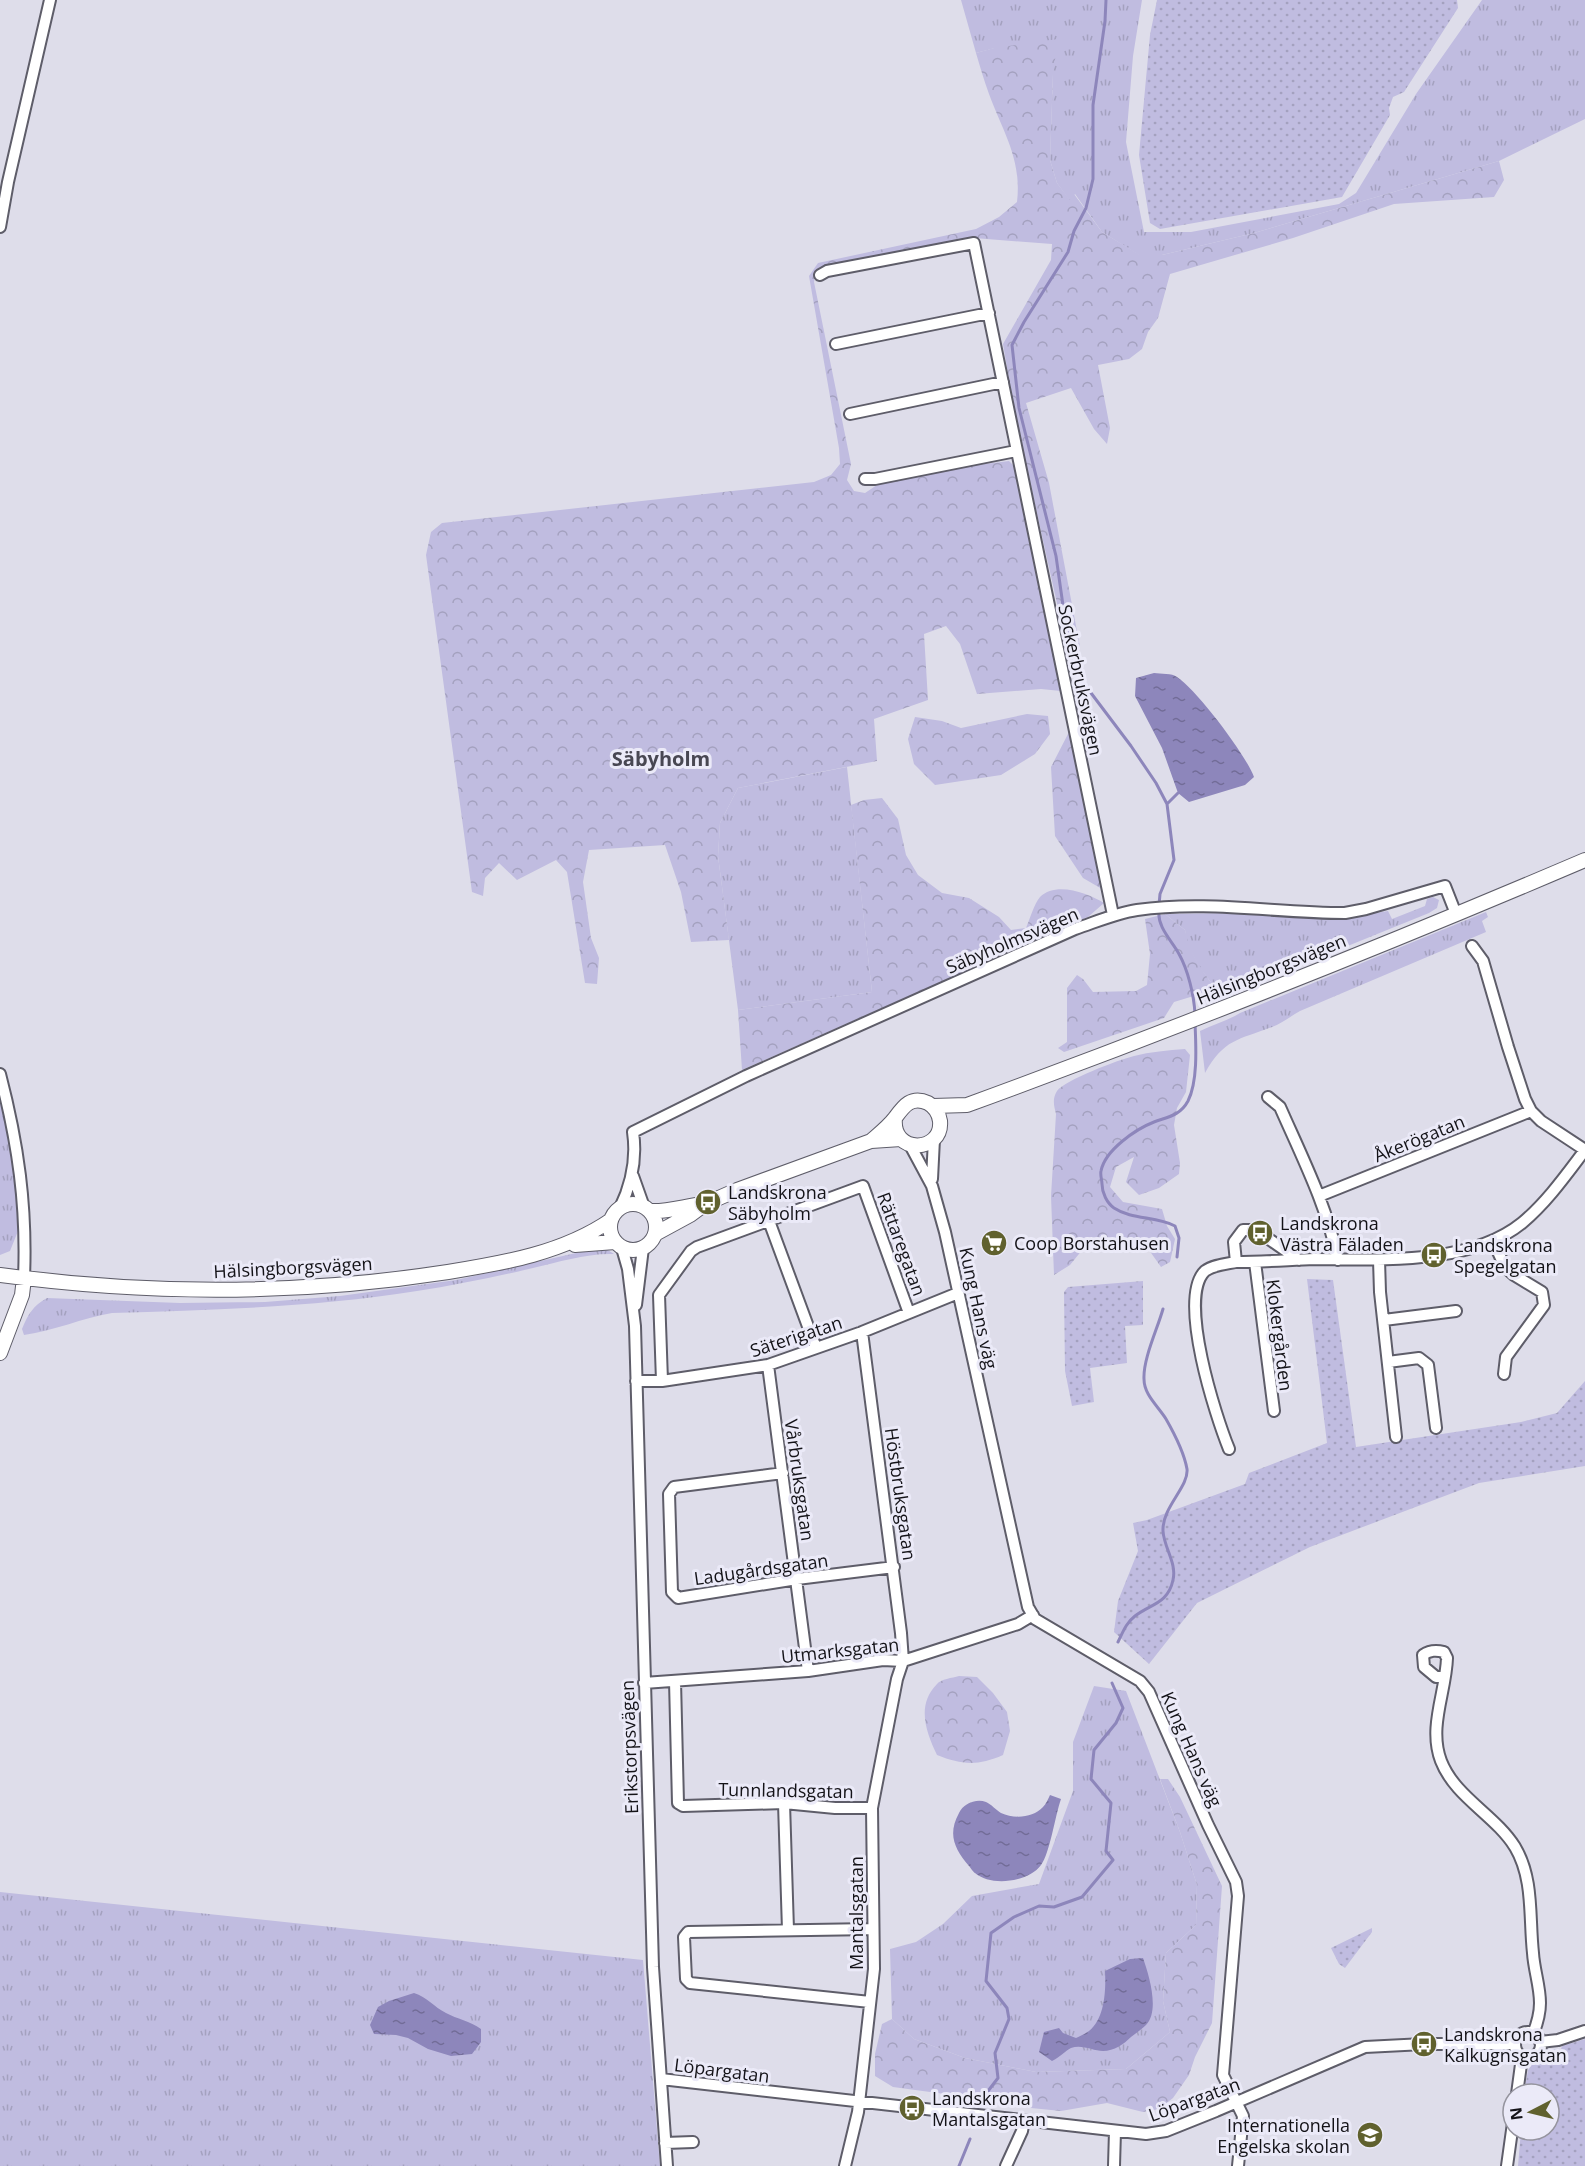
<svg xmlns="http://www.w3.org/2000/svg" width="1585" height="2166" font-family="'Open Sans',sans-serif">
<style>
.grass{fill:url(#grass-tufts)}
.forest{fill:url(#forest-crowns)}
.park{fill:url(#park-dots)}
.water{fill:url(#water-ripples)}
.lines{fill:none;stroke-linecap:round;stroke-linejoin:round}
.stream{stroke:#8d86bb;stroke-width:3}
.minor-casing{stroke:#5e5d69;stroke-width:14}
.major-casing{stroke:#5e5d69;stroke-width:16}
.minor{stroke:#fff;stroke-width:10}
.major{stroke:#fff;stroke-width:14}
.labels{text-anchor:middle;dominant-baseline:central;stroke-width:6;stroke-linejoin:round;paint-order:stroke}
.street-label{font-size:18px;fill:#141318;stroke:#ebeaf8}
.poi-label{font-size:18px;fill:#141318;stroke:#ebeaf8;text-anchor:start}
.neighbourhood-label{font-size:20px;font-weight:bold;fill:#484752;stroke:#ebeaf8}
</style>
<defs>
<pattern id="grass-tufts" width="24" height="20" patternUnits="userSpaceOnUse" patternTransform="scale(1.5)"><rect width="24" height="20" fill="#c0bce0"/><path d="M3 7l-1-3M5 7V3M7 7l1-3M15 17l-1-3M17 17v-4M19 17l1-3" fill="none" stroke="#a4a1bf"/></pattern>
<pattern id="forest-crowns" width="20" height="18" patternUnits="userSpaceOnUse" patternTransform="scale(1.5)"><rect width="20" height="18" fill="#c0bce0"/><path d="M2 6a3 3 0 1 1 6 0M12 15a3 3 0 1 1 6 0" fill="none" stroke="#a4a1bf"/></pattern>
<pattern id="park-dots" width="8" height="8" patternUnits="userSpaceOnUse" patternTransform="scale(1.5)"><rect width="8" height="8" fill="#c0bce0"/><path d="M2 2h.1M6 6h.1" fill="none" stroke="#a4a1bf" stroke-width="1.8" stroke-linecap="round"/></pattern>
<pattern id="water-ripples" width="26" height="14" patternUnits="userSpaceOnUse" patternTransform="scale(1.5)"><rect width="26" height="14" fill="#8d86bb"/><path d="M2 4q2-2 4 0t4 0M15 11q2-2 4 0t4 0" fill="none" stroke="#726c97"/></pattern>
</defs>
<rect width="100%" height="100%" fill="#deddea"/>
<path class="grass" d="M 961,0 L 1142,0 L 1133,56 L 1126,142 L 1144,232 L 1191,232 L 1339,204 L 1356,193 L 1416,94 L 1482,0 L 1585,0 L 1585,119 L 1499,161 L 1254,233 L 1162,255 L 1139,255 L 1102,232 L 1075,194 L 1070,201 L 1057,183 L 1050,160 L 1053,74 L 995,48 L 976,53 Z
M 847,767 L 872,992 L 738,1010 L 718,856 L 720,823 L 738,788 Z
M 1433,897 L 1439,900 L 1437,908 L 1429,913 L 1224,996 L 1220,994 L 1200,968 L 1187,944 L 1185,930 L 1165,914 L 1237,913 L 1338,919 L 1388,911 L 1392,919 L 1425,906 L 1427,899 Z
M 1486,912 L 1488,917 L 1482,921 L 1486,932 L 1300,1011 C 1291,1016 1281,1024 1272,1027 C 1238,1040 1224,1039 1205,1073 L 1200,1031 C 1214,1024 1227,1021 1240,1013 Z
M 0,1099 L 15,1164 L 18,1231 L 10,1251 L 0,1255 Z
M 603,1247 L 614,1254 C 587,1253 559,1262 533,1268 C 495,1277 456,1285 417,1291 C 317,1307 213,1310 112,1313 C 82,1318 54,1331 24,1335 L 22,1329 C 28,1314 33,1306 47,1298 L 180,1303 L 265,1302 L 340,1296 L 456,1280 Z
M 1094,1686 L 1126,1691 L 1180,1832 L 1197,1885 L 1196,1925 L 1166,1953 L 1163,2001 L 1170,2032 L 1126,2069 L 1036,2072 L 965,2058 L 914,2039 L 892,2019 L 890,1949 L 916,1942 L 943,1924 L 972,1896 L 1039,1884 L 1073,1791 L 1073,1742 Z
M 0,1892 L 643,1960 L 660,2166 L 0,2166 Z"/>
<path class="forest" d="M 1058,39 L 1053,74 L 1050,160 L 1057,183 L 1070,200 L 1074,194 L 1102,232 L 1140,255 L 1162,255 L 1254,233 L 1499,161 L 1504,180 L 1494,197 L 1394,204 L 1293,238 L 1170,274 L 1158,318 L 1148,332 L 1142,349 L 1129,359 L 1098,365 L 1110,428 L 1107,444 L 1094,429 L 1071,388 L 1026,403 L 1049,483 L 1080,647 L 1079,654 L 1069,657 L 1015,415 L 1003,344 L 1051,260 L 1052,244 L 974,238 L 820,267 L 815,276 L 814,282 L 851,464 L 847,480 L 854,491 L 865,493 L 880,483 L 953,468 L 1009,461 L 1014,466 L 1058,666 L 1061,691 L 1041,689 L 977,694 L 960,644 L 946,626 L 924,634 L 928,700 L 874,719 L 877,761 L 738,788 L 720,823 L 718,856 L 729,940 L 691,942 L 681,892 L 665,845 L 589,850 L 583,882 L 591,938 L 599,958 L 597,984 L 585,983 L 567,872 L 556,860 L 517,880 L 499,863 L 485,878 L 483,896 L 472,892 L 426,555 L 431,532 L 442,523 L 814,482 L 831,475 L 840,464 L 839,448 L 809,276 L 818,263 L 976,229 L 999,217 L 1017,202 C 1022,159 1003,132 989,94 C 984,80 980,67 976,53 L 994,48 Z
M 1027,714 L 1048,716 L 1050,734 L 1035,754 L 1001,775 L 935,785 L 914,764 L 908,739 L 915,717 L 942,721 L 961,728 Z
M 1069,732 L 1073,737 L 1102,889 L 1083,878 L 1055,836 L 1051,767 Z
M 882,798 L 898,819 L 906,855 L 918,875 L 942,893 L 969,898 L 999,917 L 1011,930 L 1026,928 C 1030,919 1034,904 1040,897 C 1056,881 1088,893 1104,903 L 1088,917 L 742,1070 L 738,1010 L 872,992 L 851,805 L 864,800 Z
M 1165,914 L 1185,930 C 1190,955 1204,974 1220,994 L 1206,1001 L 1197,995 L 1174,1002 L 1164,1018 L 1064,1052 L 1058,1048 L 1067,1042 L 1067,988 L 1077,975 L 1083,979 L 1093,992 L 1136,991 L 1147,985 L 1150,954 L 1145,919 Z
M 1185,1049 L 1190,1055 L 1186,1092 L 1177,1108 L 1174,1125 L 1180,1163 L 1179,1174 L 1159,1188 L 1139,1195 L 1126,1182 L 1134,1157 L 1116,1167 L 1110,1187 L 1123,1202 L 1162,1209 L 1167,1226 L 1175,1239 L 1170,1262 L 1161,1267 L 1149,1250 L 1132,1242 L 1105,1239 L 1087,1244 L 1070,1265 L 1054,1275 L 1051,1196 L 1056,1114 C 1054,1106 1052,1099 1057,1091 C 1065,1080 1118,1060 1134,1056 C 1150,1052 1168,1050 1185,1049 Z
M 959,1676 L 977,1677 L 993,1693 L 1007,1712 L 1010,1731 L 1003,1755 C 978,1766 962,1765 937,1755 C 926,1732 916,1705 937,1684 C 941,1679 952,1678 959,1676 Z
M 1160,1779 L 1168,1779 L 1180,1797 L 1222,1886 L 1212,2023 L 1195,2057 L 1189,2075 L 1173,2098 L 1159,2109 L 1143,2112 L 1107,2103 L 1061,2111 L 1000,2105 L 973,2095 L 945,2094 L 893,2087 L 875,2076 L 875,2054 L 882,2024 L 892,2019 L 914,2039 L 965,2058 L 1036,2072 L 1126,2069 L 1170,2032 L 1163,2001 L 1166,1953 L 1196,1925 L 1197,1885 L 1180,1832 Z"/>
<path class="park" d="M 1157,0 L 1457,0 L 1458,8 L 1404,92 L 1393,97 L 1389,108 L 1390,115 L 1342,197 L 1160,229 L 1150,223 L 1139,155 L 1150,35 Z
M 1307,1279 L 1333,1280 L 1356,1447 L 1521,1422 L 1557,1413 L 1585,1381 L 1585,1466 L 1479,1483 L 1310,1547 L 1197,1603 L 1149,1664 L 1114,1632 L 1118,1601 L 1138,1551 L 1133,1523 L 1147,1520 L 1245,1484 L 1249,1473 L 1327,1443 Z
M 1143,1281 L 1143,1325 L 1125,1326 L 1127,1363 L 1090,1368 L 1094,1402 L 1072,1406 L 1065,1371 L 1064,1292 L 1068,1287 Z
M 1372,1928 L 1372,1932 L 1345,1968 L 1339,1964 L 1331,1948 Z
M 1585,2039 L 1585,2166 L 1518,2166 L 1521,2130 L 1549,2130 L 1549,2094 L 1524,2094 L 1528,2070 L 1533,2063 L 1541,2059 L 1550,2050 L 1561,2049 L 1562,2046 Z"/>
<path class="water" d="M 1154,673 C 1161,674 1172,673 1177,677 C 1197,690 1246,755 1254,777 L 1245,785 L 1189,802 L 1178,793 L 1162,748 L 1135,696 L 1136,678 Z
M 1050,1795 L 1061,1799 C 1055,1816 1050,1853 1041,1865 C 1029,1882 991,1887 975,1873 C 974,1873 970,1867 969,1866 C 955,1849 947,1835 959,1813 C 963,1804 976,1798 986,1802 C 991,1804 996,1810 1001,1813 C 1014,1819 1033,1818 1043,1807 C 1046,1804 1048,1799 1050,1795 Z
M 1143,1958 C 1149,1975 1160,2011 1146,2025 C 1141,2030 1136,2033 1131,2037 C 1124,2044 1114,2051 1103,2051 C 1093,2051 1082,2044 1071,2048 C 1065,2051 1060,2057 1052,2061 L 1039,2052 L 1044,2032 L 1059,2028 L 1063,2033 L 1076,2038 C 1080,2036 1085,2034 1089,2031 C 1105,2018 1106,1990 1105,1971 L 1130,1959 Z
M 414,1993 C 427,1997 434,2007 446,2013 C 457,2019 470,2021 481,2029 L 481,2042 L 472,2054 L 451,2056 L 428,2049 L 408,2038 L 396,2035 L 374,2034 L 370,2025 L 378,2007 L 389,2001 Z"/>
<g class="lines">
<path class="stream" d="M 1106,0 L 1105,21 L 1093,105 L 1093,179 L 1086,208 L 1074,231 L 1068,252 L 1024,322 L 1012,345 L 1019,408 L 1056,556 L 1069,648 L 1079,674 L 1088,689 L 1131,746 L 1156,783 L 1167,804 L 1174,860 L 1160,894 L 1159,905
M 1167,804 L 1178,793
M 1159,911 C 1157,927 1172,941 1179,954 C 1188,970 1194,995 1195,1014
M 1177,1257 L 1179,1238 L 1175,1226 C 1156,1216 1132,1220 1114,1208 C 1107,1203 1102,1193 1102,1184 C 1102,1180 1100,1175 1101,1171 C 1105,1150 1136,1129 1154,1122 C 1167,1117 1180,1116 1188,1101 C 1198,1081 1196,1046 1195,1023
M 1118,1642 C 1123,1632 1126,1623 1135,1616 C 1150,1604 1168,1604 1173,1580 C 1177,1563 1164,1548 1163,1531 C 1162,1507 1189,1487 1187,1469 C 1184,1452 1174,1433 1166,1419 C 1158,1406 1144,1395 1144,1379 C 1143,1359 1157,1330 1163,1309
M 985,2095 L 998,2078 L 995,2053 L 1009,2019 L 1007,2008 L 986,1981 L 991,1933 L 1014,1917 L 1039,1906 L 1054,1907 L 1082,1897 L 1113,1860 L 1106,1851 L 1111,1803 L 1091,1779 L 1094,1750 L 1116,1723 L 1123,1708 L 1112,1683
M 959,2166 L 970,2139"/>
<defs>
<path id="minor" d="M 0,227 L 8,182 L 50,0
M 820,275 L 827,271 L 974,243 L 1113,915
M 836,344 L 989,313
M 850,414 L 1003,382
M 865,479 L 875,479 L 1016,451
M 1472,946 L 1483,961 L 1508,1047 L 1525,1099 L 1531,1111 L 1541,1121 L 1585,1150
M 0,1074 C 18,1143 27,1206 24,1278
M 1268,1097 L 1280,1107 C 1302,1157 1327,1206 1338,1260
M 910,1145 L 932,1186 L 945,1232 L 1028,1607 L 1035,1619 L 1140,1681 L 1149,1692 L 1208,1825 L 1236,1882 L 1238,1896 L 1223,2075 L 1243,2116 L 1238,2166
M 633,1176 L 644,1207
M 932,1179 L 934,1139
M 1319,1196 L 1531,1111
M 620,1208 C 632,1183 637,1159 633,1132 L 746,1076 L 1075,929 C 1096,922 1116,913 1137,910 C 1206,900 1276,913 1345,913 L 1366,909 L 1445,886 L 1456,914
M 769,1221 L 816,1348
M 1493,1241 L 1505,1267 L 1514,1275 L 1542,1292 L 1544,1305 L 1506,1357 L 1504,1374
M 622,1248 L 628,1269 L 635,1326 L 653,1967 L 667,2166
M 1299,1260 L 1256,1230 L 1243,1230 L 1234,1242 L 1236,1262 C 1262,1262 1288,1260 1314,1259 C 1378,1259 1469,1266 1522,1223 C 1547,1202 1566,1175 1585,1150
M 1379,1260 L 1380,1292 L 1396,1437
M 1255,1262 L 1274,1411
M 636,1305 L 643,1248
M 1384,1320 L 1456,1311
M 1388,1362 L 1419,1358 L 1428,1365 L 1436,1428
M 768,1365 L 808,1671
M 636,1381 L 662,1381 L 768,1365 L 862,1332 L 958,1293
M 662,1381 L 659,1295 L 691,1251 L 697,1247 L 863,1186 L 909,1313
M 1229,1449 C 1216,1417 1177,1298 1205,1271 C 1213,1265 1226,1264 1236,1262
M 783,1473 L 674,1487 L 669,1494 L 672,1592 L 678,1598 L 797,1579 L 894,1567
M 1443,1677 L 1436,1677 L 1424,1667 L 1423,1655 C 1430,1650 1436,1650 1444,1652 L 1447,1658 C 1446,1692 1428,1727 1441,1761 C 1455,1797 1495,1815 1515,1847 C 1534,1879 1529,1917 1533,1953 C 1534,1970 1540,1986 1540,2003 C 1540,2013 1537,2024 1533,2034
M 675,1681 L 678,1803 L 683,1806 L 784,1803 L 835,1808 L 872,1808
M 644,1683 L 808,1671 L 883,1660 L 903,1661 L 1018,1624 L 1033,1615
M 784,1803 L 788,1930
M 870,2002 L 690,1983 L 686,1979 L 684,1937 L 688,1932 L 873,1929
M1515 2045a13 13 0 1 1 26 0a13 13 0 1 1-26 0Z
M 1540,2042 L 1558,2040 L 1585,2031
M 661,2079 L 1146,2134 L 1166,2131 L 1216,2111 L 1365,2047 L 1424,2044 L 1515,2044
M 1517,2094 L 1522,2057
M 665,2143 L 693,2142
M 845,2166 L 858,2112 L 874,1969 L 872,1808 L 897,1679 L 903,1661 L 901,1633 L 862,1332
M 1006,2166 L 1022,2131 L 1024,2120
M 1114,2166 L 1115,2131
M 1507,2166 L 1513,2123"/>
<path id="major" d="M 933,1106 L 967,1105 C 1175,1029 1381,947 1585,860
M 871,1141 C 879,1134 888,1127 895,1118 C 903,1107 911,1095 928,1103 C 935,1107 939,1114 940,1121 C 943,1153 891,1155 895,1118
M610 1227a23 23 0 1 1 46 0a23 23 0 1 1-46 0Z
M 650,1211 C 668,1212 685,1206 703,1204
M 655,1234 L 690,1215 L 705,1204 L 737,1190 L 871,1141 L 901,1139
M 575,1245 L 615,1242
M 0,1275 C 149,1295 299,1295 448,1272 C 504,1263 563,1253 611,1220
M 0,1353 L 22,1295 L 24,1278"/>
</defs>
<use href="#minor" class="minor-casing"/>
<use href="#major" class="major-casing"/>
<use href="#minor" class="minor"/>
<use href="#major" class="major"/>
</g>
<defs>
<symbol id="bus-disc" viewBox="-11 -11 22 22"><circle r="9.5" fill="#60612e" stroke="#ebeaf8"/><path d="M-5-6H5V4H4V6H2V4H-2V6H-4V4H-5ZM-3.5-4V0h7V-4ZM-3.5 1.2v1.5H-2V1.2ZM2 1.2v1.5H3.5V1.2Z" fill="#fff"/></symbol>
<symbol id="supermarket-disc" viewBox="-11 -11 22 22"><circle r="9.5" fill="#60612e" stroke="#ebeaf8"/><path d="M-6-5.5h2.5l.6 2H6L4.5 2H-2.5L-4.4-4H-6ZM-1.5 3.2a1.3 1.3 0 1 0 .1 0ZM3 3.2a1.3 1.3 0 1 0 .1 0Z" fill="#fff"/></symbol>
<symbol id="school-disc" viewBox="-11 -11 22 22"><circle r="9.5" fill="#60612e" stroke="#ebeaf8"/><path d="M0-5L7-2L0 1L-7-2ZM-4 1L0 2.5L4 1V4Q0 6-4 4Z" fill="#fff"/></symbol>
</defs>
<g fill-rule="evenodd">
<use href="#bus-disc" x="693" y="1187" width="30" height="30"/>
<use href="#bus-disc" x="1245" y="1218" width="30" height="30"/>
<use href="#supermarket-disc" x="979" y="1228" width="30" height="30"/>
<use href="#bus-disc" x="1419" y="1240" width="30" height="30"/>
<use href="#bus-disc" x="1409" y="2029" width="30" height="30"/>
<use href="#bus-disc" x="897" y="2093" width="30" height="30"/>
<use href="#school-disc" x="1355" y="2120" width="30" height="30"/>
</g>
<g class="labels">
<g class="street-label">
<text transform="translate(1081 680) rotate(78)">Sockerbruksvägen</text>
<text transform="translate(1012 940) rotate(-23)">Säbyholmsvägen</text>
<text transform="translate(1271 969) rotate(-22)">Hälsingborgsvägen</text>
<text transform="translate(1419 1138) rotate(-22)">Åkerögatan</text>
<text transform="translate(902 1244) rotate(70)">Rättaregatan</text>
<text transform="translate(293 1267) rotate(-3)">Hälsingborgsvägen</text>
<text transform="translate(979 1308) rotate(78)">Kung Hans väg</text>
<text transform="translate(1280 1335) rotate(83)">Klokergården</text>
<text transform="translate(796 1336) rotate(-18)">Säterigatan</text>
<text transform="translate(800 1480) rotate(82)">Vårbruksgatan</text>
<text transform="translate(901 1494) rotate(82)">Höstbruksgatan</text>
<text transform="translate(761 1569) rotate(-8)">Ladugårdsgatan</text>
<text transform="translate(840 1650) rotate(-6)">Utmarksgatan</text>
<text transform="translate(629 1747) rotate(-92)">Erikstorpsvägen</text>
<text transform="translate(1192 1749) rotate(66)">Kung Hans väg</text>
<text transform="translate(786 1790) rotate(1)">Tunnlandsgatan</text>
<text transform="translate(856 1913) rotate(-90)">Mantalsgatan</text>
<text transform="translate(722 2070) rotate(7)">Löpargatan</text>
<text transform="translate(1194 2099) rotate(-20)">Löpargatan</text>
</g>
<g class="poi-label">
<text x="728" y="1192">Landskrona<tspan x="728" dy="21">Säbyholm</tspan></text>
<text x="1280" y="1223">Landskrona<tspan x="1280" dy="21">Västra Fäladen</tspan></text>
<text x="1014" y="1243">Coop Borstahusen</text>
<text x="1454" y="1245">Landskrona<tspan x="1454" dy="21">Spegelgatan</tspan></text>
<text x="1444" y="2034">Landskrona<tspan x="1444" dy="21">Kalkugnsgatan</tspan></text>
<text x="932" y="2098">Landskrona<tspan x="932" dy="21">Mantalsgatan</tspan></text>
<text x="1350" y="2125" text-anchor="end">Internationella<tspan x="1350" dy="21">Engelska skolan</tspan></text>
</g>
<g class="neighbourhood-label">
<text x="661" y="758">Säbyholm</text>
</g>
</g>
<g transform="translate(1531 2112) rotate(263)"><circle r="28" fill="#ebeaf8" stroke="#95949e" stroke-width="1.5"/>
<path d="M0-4.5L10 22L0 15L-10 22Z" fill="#60612e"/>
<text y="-9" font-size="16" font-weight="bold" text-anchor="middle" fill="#141318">N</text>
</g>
</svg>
